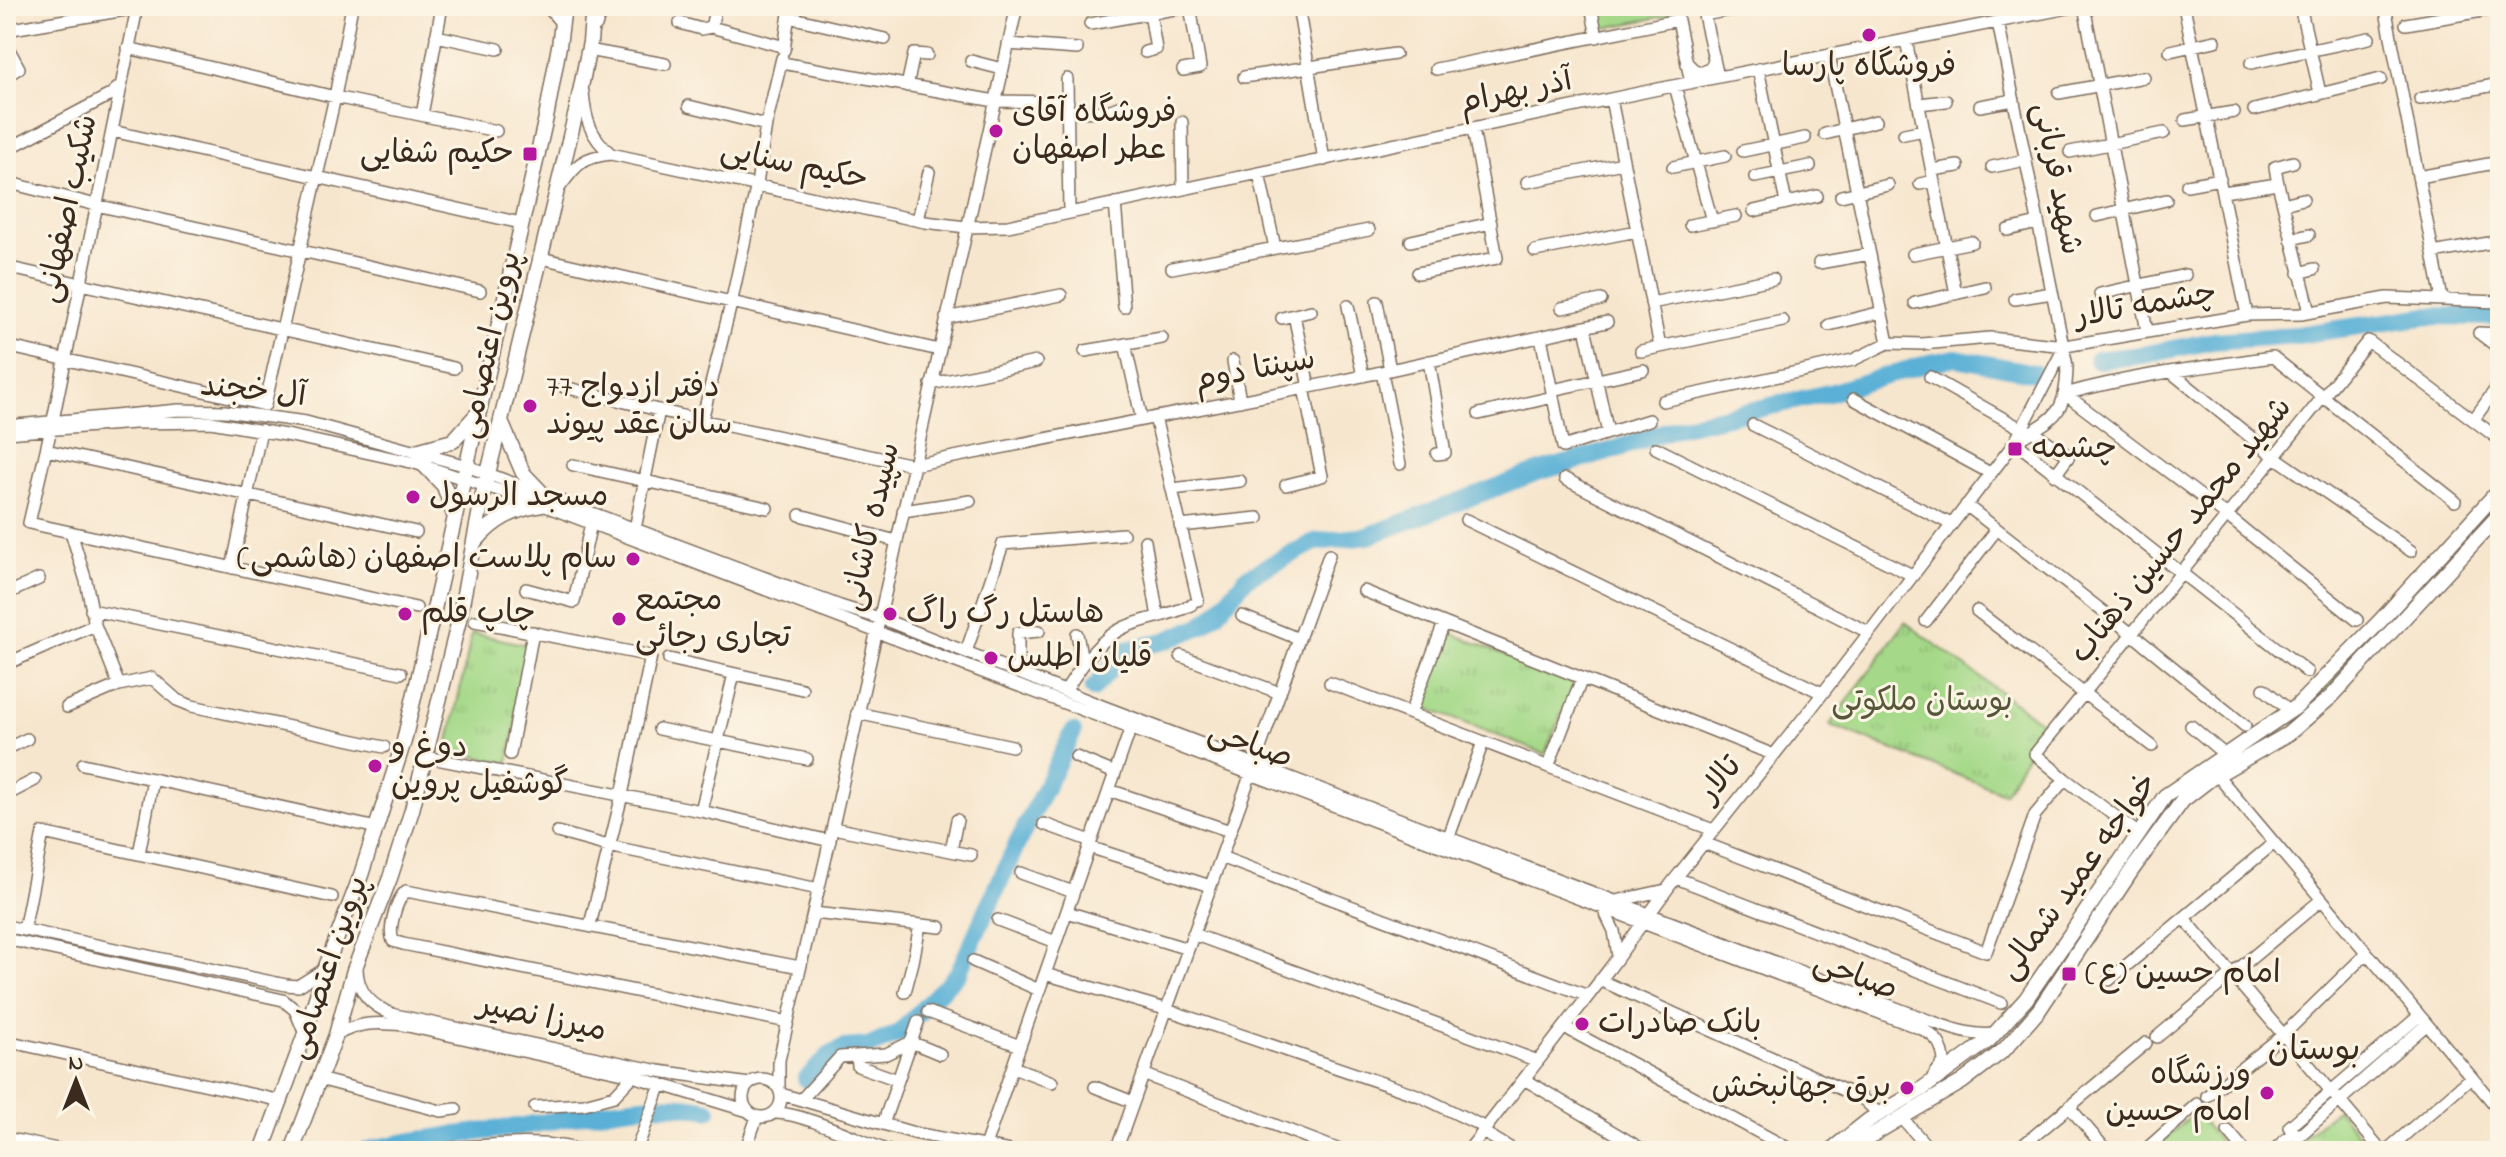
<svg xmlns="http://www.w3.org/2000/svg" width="2506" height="1157" font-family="'Indie Flower','Playpen Sans Arabic',sans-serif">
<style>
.grass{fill:url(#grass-tufts);stroke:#708254;stroke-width:2}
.forest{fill:url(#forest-firs);stroke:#60724a;stroke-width:2}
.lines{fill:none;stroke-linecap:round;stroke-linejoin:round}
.river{stroke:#5ab0d6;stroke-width:18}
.minor-casing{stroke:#7d6c5c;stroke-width:14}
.major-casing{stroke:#7d6c5c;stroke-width:17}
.minor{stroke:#fff;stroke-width:11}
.major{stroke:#fff;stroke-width:14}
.poi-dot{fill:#b5179e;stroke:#fcf5e5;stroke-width:3}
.labels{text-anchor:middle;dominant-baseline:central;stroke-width:6;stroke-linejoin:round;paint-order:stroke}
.poi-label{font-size:32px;fill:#3b2a1e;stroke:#fcf5e5;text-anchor:start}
.street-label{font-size:32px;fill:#3b2a1e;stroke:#fcf5e5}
.park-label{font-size:32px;fill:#565639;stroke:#fcf5e5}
.neighbourhood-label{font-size:34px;fill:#3b2a1e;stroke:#fcf5e5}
</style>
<defs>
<pattern id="grass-tufts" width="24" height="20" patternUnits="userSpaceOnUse" patternTransform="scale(2)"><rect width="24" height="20" fill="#a5d989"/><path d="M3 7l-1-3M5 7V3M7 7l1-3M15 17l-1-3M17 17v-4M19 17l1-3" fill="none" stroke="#8fba76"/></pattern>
<pattern id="forest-firs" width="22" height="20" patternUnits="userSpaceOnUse" patternTransform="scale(2)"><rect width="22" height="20" fill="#84b975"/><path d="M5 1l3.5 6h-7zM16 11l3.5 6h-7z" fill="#6d975f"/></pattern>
</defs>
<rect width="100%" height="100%" fill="#fcf5e5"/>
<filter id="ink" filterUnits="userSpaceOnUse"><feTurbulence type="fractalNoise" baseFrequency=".0125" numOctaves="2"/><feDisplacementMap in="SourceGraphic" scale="16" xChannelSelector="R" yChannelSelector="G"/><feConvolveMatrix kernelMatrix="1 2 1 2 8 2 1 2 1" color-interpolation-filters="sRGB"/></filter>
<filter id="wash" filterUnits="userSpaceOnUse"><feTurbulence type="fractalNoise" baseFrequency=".006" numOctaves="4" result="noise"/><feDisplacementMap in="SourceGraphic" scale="32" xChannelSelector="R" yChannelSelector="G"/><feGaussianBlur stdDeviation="1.8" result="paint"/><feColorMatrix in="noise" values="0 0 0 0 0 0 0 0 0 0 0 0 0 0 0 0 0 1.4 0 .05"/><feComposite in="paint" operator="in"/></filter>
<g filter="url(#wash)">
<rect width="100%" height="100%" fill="#f7e6ce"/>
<path class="grass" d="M 1595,6 L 1668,6 L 1671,15 L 1600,29 Z
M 1905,622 L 2045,725 L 2004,793 L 1830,725 Z
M 1448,632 L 1575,682 L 1545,754 L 1421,706 Z
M 472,633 L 532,646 L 508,763 L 447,751 Z
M 2337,1109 L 2371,1151 L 2287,1151 Z
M 2195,1112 L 2227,1151 L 2151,1151 Z"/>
<path class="forest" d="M 2500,494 L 2500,503 L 2328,690 L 2284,727 L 2219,767 L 2276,726 Z"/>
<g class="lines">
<path class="river" d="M 2097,360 L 2143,355 L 2213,341 L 2297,335 L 2428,316 L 2500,317
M 1093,689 L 1128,649 L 1165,641 L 1201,626 L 1217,613 L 1247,577 L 1315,542 L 1368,536 L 1537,472 L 1611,451 L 1678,427 L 1829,393 L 1929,363 L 1956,358 L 2034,373
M 806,1079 L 829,1056 L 844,1048 L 870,1046 L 899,1033 L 958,973 L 1016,846 L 1073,732
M 366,1151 C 416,1138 467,1134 518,1127 C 580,1117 645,1096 708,1110"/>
</g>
</g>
<g filter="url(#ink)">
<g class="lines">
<defs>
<path id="minor" d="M 547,6 L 562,24
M 716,6 L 711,27 L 785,47
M 1298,6 L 1324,160
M 1591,6 L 1597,37
M 1675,6 L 1691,83
M 1702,6 L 1718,77
M 2084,6 L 2147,331
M 2184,6 L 2247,315
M 2300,6 L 2320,93
M 2385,6 L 2442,299
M 137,8 L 53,420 L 29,523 L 416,608
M 1704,15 L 1750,6
M 789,17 L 885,39
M 1998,22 L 2067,366 C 2066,416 2055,417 2016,441
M 680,23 L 701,29 L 711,27
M 1090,24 L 1191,6
M 2406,24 L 2500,8
M 596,26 L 602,6
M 6,30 L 137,8 L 165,6
M 436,36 L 498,49
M 1906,40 L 1956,294
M 6,44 L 19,68 L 6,76
M 1008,44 L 1077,49
M 128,48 L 335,97 L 496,131
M 588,50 L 665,64
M 784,50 L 790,6
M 2170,51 L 2215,41
M 1145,52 L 1156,49 L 1150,13
M 1829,55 L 1888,343
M 971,61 L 1002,69
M 782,63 L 995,101 L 1068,102
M 2251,63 L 2369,38
M 1688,64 L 1696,72 C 1706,73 1714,68 1714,57
M 1436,69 L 1678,20
M 1758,69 L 1786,203
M 1183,70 L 1200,67 L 1190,6
M 1244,77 L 1395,54
M 1067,79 L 1069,212
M 907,86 L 914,54 L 927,55
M 1675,86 L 1712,221
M 583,92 C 585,119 590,136 611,154
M 2059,93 L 2144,77
M 1611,99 L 1660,347
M 2420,99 L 2500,84
M 1919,104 L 1946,101
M 689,106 L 766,125
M 1980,106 L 2014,100
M 2254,110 L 2381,79
M 1068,112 L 1108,111 L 1121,106
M 422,115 L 442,6
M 2185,120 L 2234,112
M 1182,122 L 1183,189
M 112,131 L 521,223
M 1825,134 L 1876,121
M 1904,134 L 1924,130
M 6,150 L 110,95 L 120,86
M 1743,151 L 1805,138
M 2070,152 L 2164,133
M 1673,167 L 1725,156
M 1992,167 L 2026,160
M 1932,170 L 1958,166
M 1259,173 L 1275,248
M 1755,177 L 1810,166
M 2418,177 L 2500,162
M 6,182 L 96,205 L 480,291
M 1527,182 L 1623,163
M 1920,184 L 1934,181
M 2278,184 L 2275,167 L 2293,162
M 2187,185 L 2220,179
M 560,187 C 576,165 582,157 611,154 L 925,222 L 966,227 L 1008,226 L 1658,89 L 2078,6
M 2223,192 L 2278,184 L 2310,312
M 1841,196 L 1888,185
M 1115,203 L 1124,307
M 2283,204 L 2303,199
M 1754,211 L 1817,196
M 2097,216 L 2166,200
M 918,220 L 929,172
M 1690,225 L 1736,216
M 2008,230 L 2038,223
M 2291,239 L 2309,235
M 1411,241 L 1491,223
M 1535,251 L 1637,231
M 2433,253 L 2500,241
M 1913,254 L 1972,242
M 541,258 L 939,350
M 1819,263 L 1870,254
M 6,267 L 454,368
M 1172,268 L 1369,230
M 1418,273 L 1497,258 L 1473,129
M 2299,273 L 2314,269
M 2100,294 L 2185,275
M 2015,299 L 2052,293
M 1377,302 L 1390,370
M 1651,303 L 1773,279
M 1915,303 L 1985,287
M 1348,306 L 1363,376
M 1562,308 L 1601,300
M 1294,315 L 1309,387
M 946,318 L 1061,295
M 1282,318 L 1311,311
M 1829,325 L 1882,312
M 1585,327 L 1608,433
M 2479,333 L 2500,349
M 2479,333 L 2500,334
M 1541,337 L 1563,447 L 1649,420
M 1125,344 L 1142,420
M 6,346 L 265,405 L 335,97 L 352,6
M 1085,351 L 1162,338
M 1641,351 L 1783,321
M 1233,361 L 1240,401
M 1429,361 L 1445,453 L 1437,454
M 1382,372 L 1400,464
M 2171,372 L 2275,457 L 2411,551
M 1930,377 L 2022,429
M 931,384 L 1036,362
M 564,387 L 695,419 L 913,465 L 1340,381 L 1607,322
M 1552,390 L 1643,370
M 2065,394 C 2133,375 2203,367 2273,357 L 2455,501
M 2065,394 L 2227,516 L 2357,620
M 1854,399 L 1990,473
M 1663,401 L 1853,360 L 1888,343 L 1922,344 L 1990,338 L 2065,346 L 2247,315 L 2301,314 L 2387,298 L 2500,302
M 1479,414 L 1553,397
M 1155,417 L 1198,600
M 2474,419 L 2500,383
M 702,420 L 731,304 L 757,184 L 766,125 L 782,58
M 1753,425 L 1951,524
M 6,426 L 179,410 L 225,411 L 306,422 L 467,466 L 840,606 L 888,621 L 1102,706 L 1925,1019 C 1948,1027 1970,1037 1994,1034
M 2032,431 L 2069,456 L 2055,475
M 6,433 L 134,423 L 211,422 L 291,436 L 415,463 L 535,502 L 1922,1029 C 1937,1037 1943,1045 1944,1062 L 1933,1077
M 2015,442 L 2307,672
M 1656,448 L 1912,575
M 46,450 L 416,532
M 573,465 L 767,508
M 1565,479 L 1868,632
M 1286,485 L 1322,476 L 1304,388
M 1172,489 L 1240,481
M 1966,505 L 2132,634 L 2245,726
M 903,511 L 970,501
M 800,515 L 896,541
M 1466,520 L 1822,693
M 1180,526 L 1258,518
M 635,529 L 659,410
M 71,532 L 86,581 L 95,625 L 119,685
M 1145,541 L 1158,617
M 232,568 L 261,430
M 526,589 L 574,602 L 591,523
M 1364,591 L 1774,755
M 6,594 L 39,579
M 91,610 L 401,673
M 1977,611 L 2152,746
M 1242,616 L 1299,639
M 475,621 L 651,656 L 622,795 L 590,925
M 1926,621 L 1997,529
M 1077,634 L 1083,665
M 966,652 L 1003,544 L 1123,534
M 1181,656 L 1280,693
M 669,659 L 802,689
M 6,664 L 95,625
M 1018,673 L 1018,633 L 1039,631
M 1330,683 L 1713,830
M 2264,689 L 2290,711
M 1065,691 C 1081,667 1098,639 1125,627 C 1146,618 1170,616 1191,605
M 67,707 L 119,685 L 152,678 L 177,700 L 192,706 L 384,747
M 857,713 L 1012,746
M 1410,714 L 1444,623
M 2191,726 L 2224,754
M 659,729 L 807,759
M 6,749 L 27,739
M 510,754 L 533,632
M 426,757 L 701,811 L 830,841
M 1076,757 L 1115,773
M 83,764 L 377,828
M 1548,767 L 1582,678
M 2217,775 L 2500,1111
M 1109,790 L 1230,831
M 6,795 L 35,780
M 701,811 L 734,674
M 1044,824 L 1091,841
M 833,828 L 971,855
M 557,832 L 608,846 L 819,889
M 2139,834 L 2065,779 L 2035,754 L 2368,341 L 2500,440
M 1448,839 L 1483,742
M 1704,843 L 1986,952 L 2035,815 L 2065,779
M 1089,847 L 1210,886
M 951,851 L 957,820
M 139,854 L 153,779
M 1221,857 L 1588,996
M 1021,873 L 1073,892
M 1676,878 L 2001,1003
M 1616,901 L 1666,890
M 1603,908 L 1614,931 L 1618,956
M 1067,912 L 1188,949
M 813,913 L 940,927
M 2184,918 L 2382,1151
M 998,920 L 1056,942
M 6,926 L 286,985 L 298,986 L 325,969
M 24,930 L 43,833 L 332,897
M 1193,934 L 1538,1061
M 6,939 L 283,1000 L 295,1010 L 305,1034
M 973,961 L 1039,990
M 357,968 C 357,993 372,1007 395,1015 L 659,1071 L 749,1084
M 1045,974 L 1165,1009 L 1420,1096 L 1486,1128
M 1600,980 L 1863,1099 L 1879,1114
M 2109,980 L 2274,843
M 905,992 L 913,962 L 920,925
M 928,1012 L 1020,1046
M 788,1022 L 403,944 L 393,941 C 388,929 396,900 406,891 L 800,967
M 1564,1027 L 1793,1151
M 336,1035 C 359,1022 378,1022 403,1025 L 623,1073 L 748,1111
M 2157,1037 L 2321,900
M 6,1041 L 282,1101
M 857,1057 L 858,1066 L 898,1080
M 1013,1067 L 1052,1082
M 1143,1074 L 1342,1151
M743 1098a19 19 0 1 1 38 0a19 19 0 1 1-38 0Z
M 319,1079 L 441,1111 L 456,1109
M 1524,1079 L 1645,1151
M 1095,1087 L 1133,1102
M 779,1089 L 779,1060 L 826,857 L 1017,6
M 781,1094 L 914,1133 L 1010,1151
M 2207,1096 L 2283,1035 L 2367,953
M 801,1100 L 840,1057 L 886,1054 L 911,1042 L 940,1054
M 535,1107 L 584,1104 L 614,1096 L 633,1076
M 2070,1108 L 2107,1151
M 774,1113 C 801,1112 861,1141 889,1151
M 1902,1118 L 1931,1151
M 883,1124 L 918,1022
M 2228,1131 L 2245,1151
M 1483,1132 L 1515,1151
M 2294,1132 L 2298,1137 L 2426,1025
M 6,1138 L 66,1151
M 985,1146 L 1130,730
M 415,1151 C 463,1148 538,1136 582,1151
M 636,1151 L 661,1084
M 745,1151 L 757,1117
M 1116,1151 L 1329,555
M 1468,1151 L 1610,968 L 1671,884 L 1813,706 L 2015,442 L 2065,346
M 2016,1151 L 2146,1043
M 2144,1151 L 2197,1104
M 2273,1151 L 2294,1132 L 2289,1127 L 2419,1016
M 2386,1151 L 2471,1077"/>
<path id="major" d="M 502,424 L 523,473 L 543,494
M 416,451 L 453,441 L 479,412
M 424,465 L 444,486 L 454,515
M 476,541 C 494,519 515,509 542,505
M 262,1151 L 305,1034 L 325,969 L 361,875 L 404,741 L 547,113 L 559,46 L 564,6
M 292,1151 L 336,1035 L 354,970 L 390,878 L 412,810 L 459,620 L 483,494 L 576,112 L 590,42 L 593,6
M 1830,1151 L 1869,1120 L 1922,1089 L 1989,1040 L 2026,999 L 2165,796 L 2296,707 L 2381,620 L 2500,489
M 1851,1151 L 1877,1132 L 1962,1082 L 2004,1050 L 2039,1010 L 2132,870 L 2183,800 L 2210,779 L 2288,734 L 2332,696 L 2500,514"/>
</defs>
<use href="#minor" class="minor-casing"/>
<use href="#major" class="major-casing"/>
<use href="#minor" class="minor"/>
<use href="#major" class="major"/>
</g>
</g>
<g class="poi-dot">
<circle cx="1869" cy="35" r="8"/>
<circle cx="996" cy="131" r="8"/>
<rect x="522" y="146" width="16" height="16" rx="4"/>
<circle cx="530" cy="406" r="8"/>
<rect x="2007" y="441" width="16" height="16" rx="4"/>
<circle cx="413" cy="497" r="8"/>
<circle cx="633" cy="559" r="8"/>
<circle cx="405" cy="614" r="8"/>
<circle cx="890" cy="614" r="8"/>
<circle cx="619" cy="619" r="8"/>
<circle cx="991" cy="658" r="8"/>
<circle cx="375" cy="766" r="8"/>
<rect x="2061" y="966" width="16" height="16" rx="4"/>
<circle cx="1582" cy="1024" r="8"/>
<circle cx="1907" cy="1088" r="8"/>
<circle cx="2267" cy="1093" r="8"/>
</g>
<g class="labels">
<g class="poi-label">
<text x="1869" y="67" text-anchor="middle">فروشگاه پارسا</text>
<text x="1012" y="113">فروشگاه آقای<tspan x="1012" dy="37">عطر اصفهان</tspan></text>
<text x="514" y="154" text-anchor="end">حکیم شفایی</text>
<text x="546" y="388">دفتر ازدواج 77<tspan x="546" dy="37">سالن عقد پیوند</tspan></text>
<text x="2031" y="449">چشمه</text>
<text x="429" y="497">مسجد الرسول</text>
<text x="617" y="559" text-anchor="end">سام پلاست اصفهان (هاشمی)</text>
<text x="635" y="601">مجتمع<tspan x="635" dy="37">تجاری رجائی</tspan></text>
<text x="421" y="614">چاپ قلم</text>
<text x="906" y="614">هاستل رگ راگ</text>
<text x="1007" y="658">قلیان اطلس</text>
<text x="391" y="748">دوغ و<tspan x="391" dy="37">گوشفیل پروین</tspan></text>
<text x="2085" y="974">امام حسین (ع)</text>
<text x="1598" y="1024">بانک صادرات</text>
<text x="2251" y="1075" text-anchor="end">ورزشگاه<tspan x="2251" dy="37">امام حسین</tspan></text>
<text x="1891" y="1088" text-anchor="end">برق جهانبخش</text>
</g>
<g class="street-label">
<text transform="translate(1516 93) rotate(-12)">آذر بهرام</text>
<text transform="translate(794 166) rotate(12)">حکیم سنایی</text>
<text transform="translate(2056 179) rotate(79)">شهید قربانی</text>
<text transform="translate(69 209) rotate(-78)">شکیب اصفهانی</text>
<text transform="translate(2146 306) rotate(-10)">چشمه تالار</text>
<text transform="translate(491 345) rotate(-77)">پروین اعتصامی</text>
<text transform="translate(1255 371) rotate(-11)">سپنتا دوم</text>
<text transform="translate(253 392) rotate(6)">آل خجند</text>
<text transform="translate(872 527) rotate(-77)">سپیده کاشانی</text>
<text transform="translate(2182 531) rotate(-51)">شهید محمد حسین ذهتاب</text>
<text transform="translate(1250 746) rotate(20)">صباحی</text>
<text transform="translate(1721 780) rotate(-51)">تالار</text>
<text transform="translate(2079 877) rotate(-54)">خواجه عمید شمالی</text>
<text transform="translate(329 968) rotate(-71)">پروین اعتصامی</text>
<text transform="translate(1855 977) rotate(21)">صباحی</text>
<text transform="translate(542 1019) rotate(12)">میرزا نصیر</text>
</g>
<g class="park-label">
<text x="1922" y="702">بوستان ملکوتی</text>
</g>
<g class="neighbourhood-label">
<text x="2314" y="1051">بوستان</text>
</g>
</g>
<rect width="2506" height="1157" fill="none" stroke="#fcf5e5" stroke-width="32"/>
<g transform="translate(76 1081)" stroke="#fcf5e5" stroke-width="6" paint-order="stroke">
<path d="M0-6L14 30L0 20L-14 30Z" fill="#3b2a1e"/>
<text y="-12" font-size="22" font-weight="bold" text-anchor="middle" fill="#3b2a1e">N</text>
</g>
</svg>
